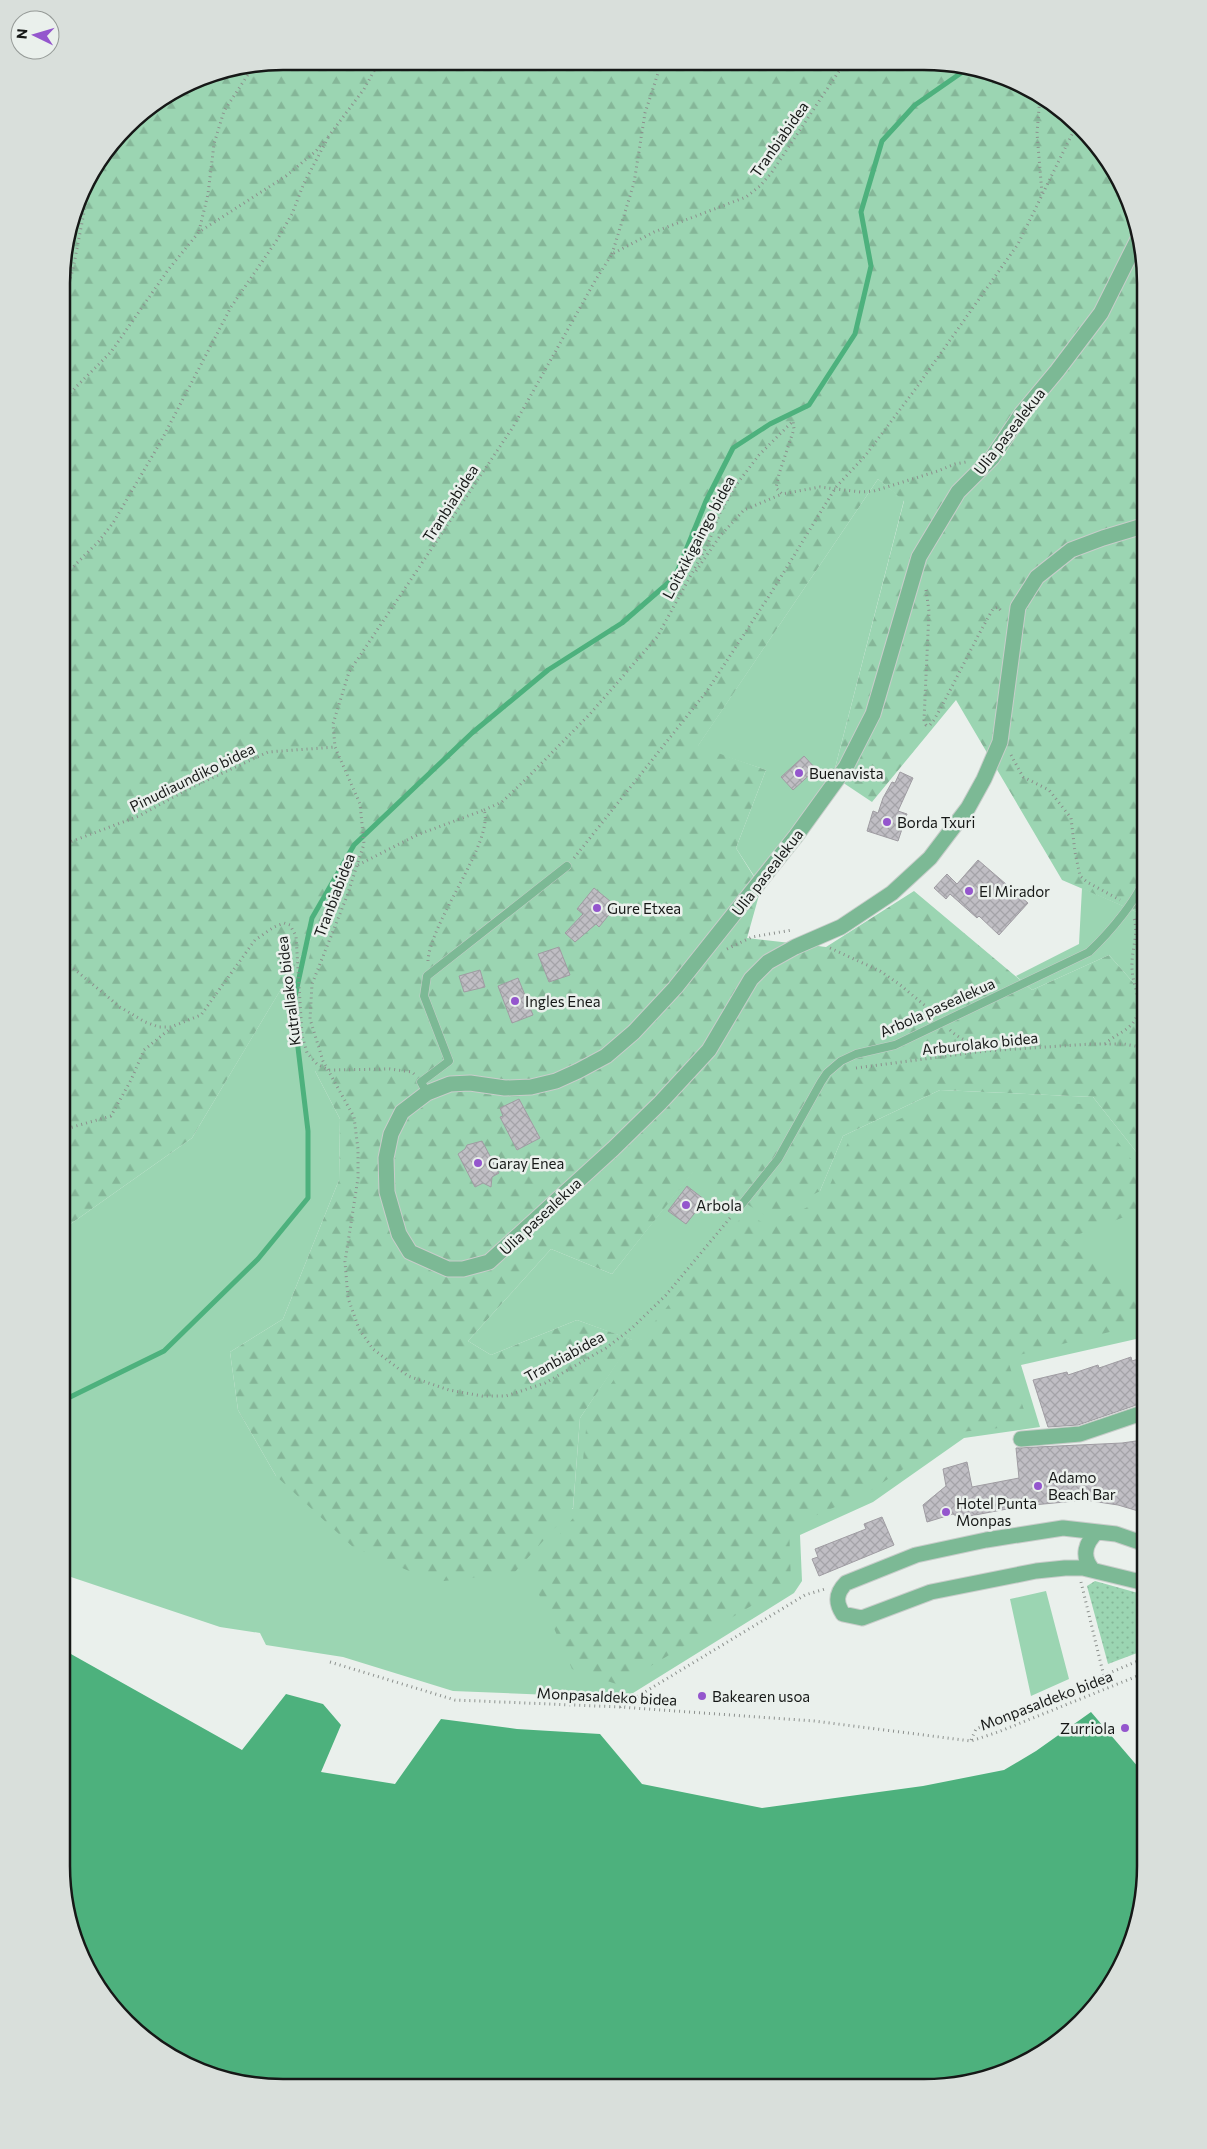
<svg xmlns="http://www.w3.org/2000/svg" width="1207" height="2149" font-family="Commissioner,sans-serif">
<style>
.green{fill:#9bd5b2}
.forest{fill:url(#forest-firs)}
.park{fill:url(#park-dots)}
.water{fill:#4db17d}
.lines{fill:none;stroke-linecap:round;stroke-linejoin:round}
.stream{stroke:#4db17d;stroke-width:5}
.building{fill:url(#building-cross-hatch);stroke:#9f9ca2}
.lane-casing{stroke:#c8cdca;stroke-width:9}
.street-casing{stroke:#c8cdca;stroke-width:17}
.path{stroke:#8c908d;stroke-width:3;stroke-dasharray:1 4;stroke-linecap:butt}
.lane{stroke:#7cb995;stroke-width:8}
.street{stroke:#7cb995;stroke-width:15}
.poi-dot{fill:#9456cd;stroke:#eaf0ec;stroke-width:2}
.labels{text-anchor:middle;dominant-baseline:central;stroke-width:5;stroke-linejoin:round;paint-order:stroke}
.street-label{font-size:15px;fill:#161817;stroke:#eaf0ec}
.poi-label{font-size:15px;fill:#161817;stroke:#eaf0ec;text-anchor:start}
.rim{fill:none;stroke:#161817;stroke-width:2.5}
</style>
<defs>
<pattern id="forest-firs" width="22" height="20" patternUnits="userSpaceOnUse" patternTransform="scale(1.25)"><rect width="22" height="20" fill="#9bd5b2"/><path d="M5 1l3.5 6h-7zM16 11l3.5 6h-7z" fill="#85b698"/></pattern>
<pattern id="park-dots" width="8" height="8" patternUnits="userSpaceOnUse" patternTransform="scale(1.25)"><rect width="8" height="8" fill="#9bd5b2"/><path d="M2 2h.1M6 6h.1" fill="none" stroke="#85b698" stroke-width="1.8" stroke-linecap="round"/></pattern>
<pattern id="building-cross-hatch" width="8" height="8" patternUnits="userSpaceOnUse" patternTransform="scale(1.25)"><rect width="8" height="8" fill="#c0bec4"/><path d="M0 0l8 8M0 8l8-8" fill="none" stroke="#a4a3a8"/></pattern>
</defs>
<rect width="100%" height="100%" fill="#eaf0ec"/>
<path class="green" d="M 878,479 L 904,500 L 833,776 L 756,879 L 736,848 L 766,770 L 697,747 Z
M 1082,888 L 1146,916 L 1146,997 L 1109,955 L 1032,990 L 1016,976 L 1079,944 Z
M 318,927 L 315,1071 L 340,1119 L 339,1180 L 283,1319 L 230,1352 L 238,1410 L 276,1476 L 573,1509 L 580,1418 L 632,1340 L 577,1320 L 491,1355 L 468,1341 L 551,1249 L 612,1274 L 694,1170 L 820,1191 L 843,1136 L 940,1090 L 1093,1097 L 1145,1163 L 1145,1337 L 1021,1365 L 1040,1427 L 964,1438 L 873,1502 L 800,1535 L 802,1581 L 794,1593 L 625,1698 L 453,1691 L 343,1657 L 266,1645 L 260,1633 L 220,1627 L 68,1576 L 62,1572 L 62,1230 L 192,1138 Z
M 1046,1591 L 1069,1679 L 1031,1696 L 1010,1599 Z"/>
<path class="forest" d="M 283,61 L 967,65 L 1022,84 L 1070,116 L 1108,160 L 1134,212 L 1146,283 L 1146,916 L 1062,880 L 956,700 L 872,802 L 833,776 L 904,501 L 878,479 L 698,746 L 766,770 L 736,848 L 761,888 L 747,938 L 826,947 L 914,891 L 1032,990 L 1109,955 L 1146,997 L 1145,1163 L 1093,1097 L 940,1090 L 843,1136 L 820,1191 L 769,1218 L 694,1171 L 612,1274 L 551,1249 L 468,1341 L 491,1355 L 577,1320 L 633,1340 L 580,1418 L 573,1508 L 514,1573 L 435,1582 L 353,1547 L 276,1476 L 238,1410 L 230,1352 L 283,1319 L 339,1180 L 340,1119 L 315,1071 L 297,1002 L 317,929 L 192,1138 L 62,1230 L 63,255 L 84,185 L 137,117 L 199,78 Z
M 940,1102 L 1088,1104 L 1145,1177 L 1145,1209 L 1064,1240 L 1145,1305 L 1145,1323 L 1007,1358 L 1029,1425 L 960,1432 L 865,1494 L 789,1527 L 791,1582 L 619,1685 L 572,1669 L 529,1572 L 578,1512 L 587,1419 L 647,1331 L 745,1213 L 769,1226 L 824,1199 L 849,1140 Z"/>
<path class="park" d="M 1095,1581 L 1145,1595 L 1145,1650 L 1108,1664 L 1087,1586 Z"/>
<path class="water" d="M 62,1649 L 242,1750 L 286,1694 L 323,1704 L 341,1725 L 321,1772 L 395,1784 L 441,1719 L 517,1729 L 600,1734 L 642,1784 L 762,1808 L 923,1786 L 1004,1770 L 1036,1751 L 1091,1712 L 1145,1775 L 1145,1880 L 1134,1937 L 1100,2001 L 1059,2042 L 995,2076 L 924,2088 L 254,2086 L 185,2065 L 137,2033 L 99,1989 L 73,1937 L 61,1866 Z"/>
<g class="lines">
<path class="stream" d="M 62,1401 L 164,1351 L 258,1259 L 308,1198 L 308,1131 L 293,1006 L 312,918 L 354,845 L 472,733 L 548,670 L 622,623 L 675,577 L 706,501 L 733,448 L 770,424 L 809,405 L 855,334 L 871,266 L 861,212 L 882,141 L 915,105 L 961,73 L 965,65"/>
</g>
<path class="building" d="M 804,756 L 816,769 L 793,790 L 781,777 Z
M 900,772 L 913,778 L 898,811 L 907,814 L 898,841 L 867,831 L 873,811 L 878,813 L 883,798 L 892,782 L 895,783 Z
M 978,860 L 1028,903 L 999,935 L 979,916 L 977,918 L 950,894 L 946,899 L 934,888 L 947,874 L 957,884 Z
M 594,888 L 616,906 L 599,927 L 596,924 L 575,942 L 565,933 L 583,914 L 577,909 Z
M 559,947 L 570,975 L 549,982 L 538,954 Z
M 480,970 L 485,987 L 464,992 L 459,976 Z
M 518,978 L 533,1015 L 512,1023 L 498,986 Z
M 519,1099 L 540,1138 L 517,1150 L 500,1117 L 503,1116 L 500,1108 Z
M 482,1141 L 499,1173 L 492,1177 L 491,1187 L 483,1183 L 475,1187 L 458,1154 L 465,1149 L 467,1145 Z
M 687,1186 L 705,1200 L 686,1224 L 668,1211 Z
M 1131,1357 L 1132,1361 L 1145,1357 L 1145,1402 L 1078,1425 L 1048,1427 L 1033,1380 L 1067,1372 L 1068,1375 L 1098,1365 L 1099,1368 Z
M 1145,1433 L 1145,1513 L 1118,1505 L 1085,1500 L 1023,1506 L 959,1518 L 953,1514 L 927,1522 L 923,1505 L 946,1486 L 943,1469 L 967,1462 L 972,1487 L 1019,1478 L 1016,1448 L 1122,1443 L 1136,1441 Z
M 882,1517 L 894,1545 L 819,1576 L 812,1559 L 818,1557 L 815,1549 L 866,1529 L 864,1524 Z"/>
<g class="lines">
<defs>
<path id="lane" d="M 1146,785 L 1140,735 L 1146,714
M 427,1093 L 421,1082 L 449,1061 L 424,996 L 427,976 L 567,866
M 738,1209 L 778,1159 L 821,1082 L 827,1073 L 841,1061 L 856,1054 L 895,1045 L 1089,952 C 1107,935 1143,895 1146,871"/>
<path id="street" d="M 1138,239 L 1101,313 L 1057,371 L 1022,413 L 992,458 L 958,492 L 919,557 L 873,714 L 846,767 L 796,836 L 675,988 L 634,1032 L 606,1056 L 578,1071 L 556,1081 L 531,1087 L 505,1088 L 470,1083 L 450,1084 L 427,1093 L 402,1112 L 391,1134 L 386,1158 L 387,1192 L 399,1234 L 410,1252 L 448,1269 L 463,1269 L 489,1262 L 613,1149 L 660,1103 L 709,1050 L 751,979 L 768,962 L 795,947 L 841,927 L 892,893 L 930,858 L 968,808 L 984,779 L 1000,742 L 1018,607 L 1037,577 L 1071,550 L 1103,538 L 1146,525
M 1021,1439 L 1080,1434 L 1145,1412
M 1092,1569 C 1081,1556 1086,1542 1097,1532
M 1145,1583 L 1083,1568 L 1065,1568 L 1036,1571 L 931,1592 L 862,1618 L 843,1614 C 835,1602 836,1593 846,1583 L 916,1555 L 986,1540 L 1063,1528 L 1116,1534 L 1145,1544"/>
</defs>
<use href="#lane" class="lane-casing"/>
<use href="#street" class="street-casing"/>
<path class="path" d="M 1040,97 L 1037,133 L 1042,194
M 328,137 L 364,89 L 379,62
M 199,231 L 208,194 L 214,144 L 224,111 L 253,67
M 612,254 L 634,183 L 645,113 L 661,64
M 63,302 L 73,269 L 91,176
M 63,400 L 111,352 L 168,270 L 199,232 L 286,176 L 316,151 L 324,141
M 696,571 L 720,536 L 744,510 L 782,494
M 63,577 L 99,541 L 113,523 L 160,443 L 231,307 L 277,240 L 292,214 L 304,183 L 329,136
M 926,590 L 929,611 L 924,720 L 926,725 L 930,725 L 934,720 C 955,683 972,645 993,609 L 998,607 L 1002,612
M 1011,755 L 1023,777 L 1049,790 L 1071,818 L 1075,852 L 1080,876 L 1087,882 L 1120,900
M 484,810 L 502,802 L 530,775 L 590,714 L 657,637 L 708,544 L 720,513 L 736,485 L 759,455 L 793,421 L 794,429 L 779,474 L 776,488 L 782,494 L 820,487 L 861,492 L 874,491 L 938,471 L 955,464 L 966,462
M 62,845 L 139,816 L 186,790 L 268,752 L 335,747
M 574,858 L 707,691 L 771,593 L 836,487 L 865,456 L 914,391 L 1018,244 L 1077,124
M 358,865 L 417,835 L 484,810 C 495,840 430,922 428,961
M 830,948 L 880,971 L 899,984 L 934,1013
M 727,949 L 752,937 L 792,930
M 62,959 L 120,1007 L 145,1022 L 159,1027 L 171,1027 L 201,1015 L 255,940 L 274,927 L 284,923 L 290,925 L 296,936 L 302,1035 L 307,1053 L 317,1064 L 329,1070 L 390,1069 L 412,1072 L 414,1074
M 950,1030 C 963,1043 983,1046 1000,1051
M 1105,1044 C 1113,1036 1125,1032 1132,1024 C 1146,1007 1132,985 1132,968 C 1131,951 1139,935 1134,918
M 856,1068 L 985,1051 L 1091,1044 L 1124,1044 L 1146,1048
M 62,1130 L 111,1116 L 131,1080 L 144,1050 L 171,1028
M 730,1218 L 666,1295 L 632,1328 L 606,1348 L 545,1383 L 506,1396 L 482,1396 L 449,1390 L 408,1376 L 373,1349 L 359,1329 L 348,1298 L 345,1262 L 358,1178 L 358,1149 L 354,1117 L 323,1061 L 310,1019 L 312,984 L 347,896 L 364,844 L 360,804 L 335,747 L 333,724 L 349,672 L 513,427 L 595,281 L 612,254 L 654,232 L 746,197 L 760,186 L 772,172 L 843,65
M 1081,1582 L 1107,1689
M 330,1662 L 455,1700 L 620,1707 L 814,1721 L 971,1741 L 998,1732 L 1145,1673
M 620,1707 L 805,1595 L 825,1589
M 971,1740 L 976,1729 L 1145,1658"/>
<use href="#lane" class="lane"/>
<use href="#street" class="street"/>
</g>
<g class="poi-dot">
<circle cx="799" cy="773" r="5"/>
<circle cx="887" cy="822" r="5"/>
<circle cx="969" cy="891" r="5"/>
<circle cx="597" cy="908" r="5"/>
<circle cx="515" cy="1001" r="5"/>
<circle cx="478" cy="1163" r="5"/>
<circle cx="686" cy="1205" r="5"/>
<circle cx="1038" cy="1486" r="5"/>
<circle cx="946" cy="1512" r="5"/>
<circle cx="702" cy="1696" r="5"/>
<circle cx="1125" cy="1728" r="5"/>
</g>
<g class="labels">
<g class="street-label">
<text transform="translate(779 139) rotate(-55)">Tranbiabidea</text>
<text transform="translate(1009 431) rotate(-52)">Ulia pasealekua</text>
<text transform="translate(450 503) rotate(-57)">Tranbiabidea</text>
<text transform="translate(698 537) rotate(-62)">Loitxikigaingo bidea</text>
<text transform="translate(192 777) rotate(-26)">Pinudiaundiko bidea</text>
<text transform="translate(767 872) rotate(-52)">Ulia pasealekua</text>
<text transform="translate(334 895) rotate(-69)">Tranbiabidea</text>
<text transform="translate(288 991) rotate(-97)">Kutrallako bidea</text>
<text transform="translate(937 1007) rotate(-24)">Arbola pasealekua</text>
<text transform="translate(980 1043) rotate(-6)">Arburolako bidea</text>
<text transform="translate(540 1216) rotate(-43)">Ulia pasealekua</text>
<text transform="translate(564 1356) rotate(-29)">Tranbiabidea</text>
<text transform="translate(607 1696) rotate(3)">Monpasaldeko bidea</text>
<text transform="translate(1046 1700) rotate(-21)">Monpasaldeko bidea</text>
</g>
<g class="poi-label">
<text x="809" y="773">Buenavista</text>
<text x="897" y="822">Borda Txuri</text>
<text x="979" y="891">El Mirador</text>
<text x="607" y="908">Gure Etxea</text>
<text x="525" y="1001">Ingles Enea</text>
<text x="488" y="1163">Garay Enea</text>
<text x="696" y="1205">Arbola</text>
<text x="1048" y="1477">Adamo<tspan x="1048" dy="17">Beach Bar</tspan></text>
<text x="956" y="1503">Hotel Punta<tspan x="956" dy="17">Monpas</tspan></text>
<text x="712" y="1696">Bakearen usoa</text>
<text x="1115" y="1728" text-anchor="end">Zurriola</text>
</g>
</g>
<path d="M0 0H1207V2149H0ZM283 70H924A213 213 0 0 1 1137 283V1866A213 213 0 0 1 924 2079H283A213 213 0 0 1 70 1866V283A213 213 0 0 1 283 70Z" fill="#d9dfdb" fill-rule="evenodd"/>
<path class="rim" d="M283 70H924A213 213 0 0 1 1137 283V1866A213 213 0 0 1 924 2079H283A213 213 0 0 1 70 1866V283A213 213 0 0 1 283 70Z"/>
<g transform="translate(35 35) rotate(275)"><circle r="24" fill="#eaf0ec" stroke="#959a97"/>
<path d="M0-4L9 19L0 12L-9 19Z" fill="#9456cd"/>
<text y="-8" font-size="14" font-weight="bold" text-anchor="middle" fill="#161817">N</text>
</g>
</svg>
